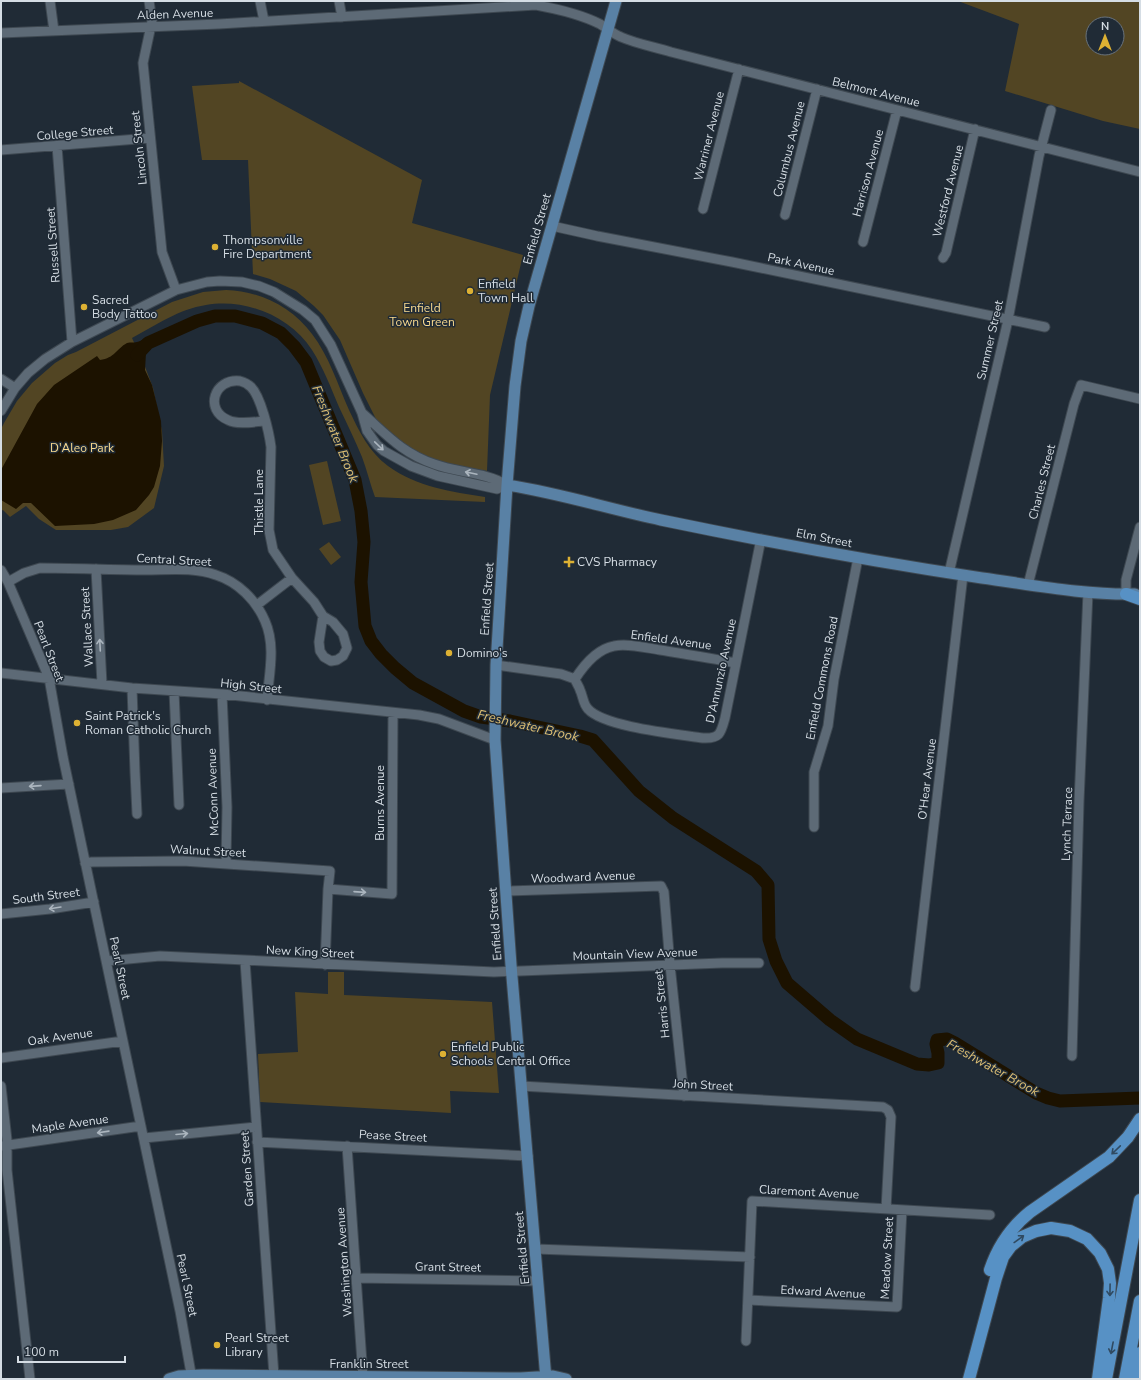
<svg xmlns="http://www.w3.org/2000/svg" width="1141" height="1380" font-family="'Nunito Sans',sans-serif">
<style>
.green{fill:#524523;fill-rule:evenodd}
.water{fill:#1c1200}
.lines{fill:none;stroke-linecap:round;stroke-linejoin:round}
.river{stroke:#1c1200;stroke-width:13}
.minor-casing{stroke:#3e4851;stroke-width:11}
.major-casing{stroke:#3e4851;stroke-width:13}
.highway-casing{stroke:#3e4851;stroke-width:14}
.minor{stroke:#5d6a76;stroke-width:9}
.major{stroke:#5981a5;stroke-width:11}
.highway{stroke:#5791c5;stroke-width:12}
.oneway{stroke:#abb5be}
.oneway2{stroke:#304a61}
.poi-dot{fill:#ddb133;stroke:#202b36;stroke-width:1.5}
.labels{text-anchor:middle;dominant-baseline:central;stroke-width:3;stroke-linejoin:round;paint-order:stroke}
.street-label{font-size:12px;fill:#d5dde4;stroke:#202b36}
.poi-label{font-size:12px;fill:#d5dde4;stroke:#202b36;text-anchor:start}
.park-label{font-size:12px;fill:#f8d98e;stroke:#202b36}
.water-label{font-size:13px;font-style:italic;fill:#dcbe73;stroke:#202b36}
</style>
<rect width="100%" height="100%" fill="#202b36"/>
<path class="green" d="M 958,1 L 1140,1 L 1140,129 L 1103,121 L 1005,91 L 1019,24 ZM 1093,24 L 1117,24 L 1117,48 L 1093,48 Z
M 239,81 L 422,180 L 412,223 L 523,255 L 490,395 L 487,471 L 438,462 L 403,445 L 376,419 L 363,393 L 340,340 L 323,315 L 314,306 L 296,291 L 270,279 L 253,274 L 248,160 L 202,160 L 192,86 L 239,83 Z
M 226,290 C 260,291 292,307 312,334 C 329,356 338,385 349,410 C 359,431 369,452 388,466 C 417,487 452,492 485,497 L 485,502 L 375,497 C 370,484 367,470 362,457 C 355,440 347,424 339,407 C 331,388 323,367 312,350 C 290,316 245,298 206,305 C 179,309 156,325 132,338 L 144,364 L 153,388 L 162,431 L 164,466 L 154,508 L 128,527 L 111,530 L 56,530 L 39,519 L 26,506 L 10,517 L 3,510 L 1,511 L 1,429 L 4,423 L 17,401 L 32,383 L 55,363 L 68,355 L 76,352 L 172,302 L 203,292 Z
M 327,461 L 341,521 L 323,525 L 309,465 Z
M 329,542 L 341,557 L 331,565 L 319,549 Z
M 328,972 L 344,972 L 344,995 L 492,1002 L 499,1093 L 450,1091 L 451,1113 L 260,1102 L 258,1054 L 298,1052 L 295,992 L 328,994 Z"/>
<path class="water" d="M 146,338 L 151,349 L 146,353 L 145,370 L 152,385 L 161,421 L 162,441 L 160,466 L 154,487 L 149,495 L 136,510 L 113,520 L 94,524 L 55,526 L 31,503 L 23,503 L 16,509 L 1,500 L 1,470 L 37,404 L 54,385 L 97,356 L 100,360 C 115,358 116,349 127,343 C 131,342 133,343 137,342 C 139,342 143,339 146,338 Z"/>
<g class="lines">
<path class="river" d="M 137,355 L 148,343 L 197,321 L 215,316 L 235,316 L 262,323 L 281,333 L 294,346 L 306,362 L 355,480 L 361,511 L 364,542 L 361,582 L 365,626 L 371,641 L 381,654 L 395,668 L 413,683 L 464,711 L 481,717 L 510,721 L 580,736 L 593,740 L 639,791 L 673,818 L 756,871 L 768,885 L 769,939 L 776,961 L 787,983 L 830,1020 L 857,1039 L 917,1064 L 929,1065 L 938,1063 L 938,1053 L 936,1044 L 937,1040 L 947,1039 L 955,1043 L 1036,1093 L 1048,1098 L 1060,1101 L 1140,1098"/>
<defs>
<path id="minor" d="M 50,1 L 54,31
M 149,1 L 152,21 L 143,63 L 162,252 L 176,290
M 260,1 L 264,21
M 339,1 L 342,17
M 1,33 L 219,24 L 536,5 C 558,9 580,14 600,24 C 607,28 613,34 621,37 C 637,44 655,47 671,52 L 1140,172
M 57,146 L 72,342
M 1,150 L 150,138
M 703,209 L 739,69
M 785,215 L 817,89
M 552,226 L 597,236 L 732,262 L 1045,327
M 863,242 L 897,110
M 943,258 L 946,253 L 975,129
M 1,379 L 15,388
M 1,411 L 15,388 L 28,373 L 45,359 L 72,342 L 176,290 L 207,282 L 220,281 L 242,282 L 259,286 L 274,292 L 303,310 L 315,320 L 331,345 L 362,413 L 367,431 L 377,445 L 384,451 L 411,466 L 438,476 L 497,489 L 507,485
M 362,413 C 386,434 402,453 434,464 C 458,473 485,472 507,485
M 264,421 C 253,422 238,425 228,420 C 204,410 214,378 240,381 C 244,382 247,383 251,387 C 261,397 269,432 271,447 L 269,530 L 273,550 L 292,578 L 314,602 L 323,616 L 333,622 L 343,634 L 347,648 L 343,656 L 337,660 L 331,661 L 324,657 L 320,651 L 319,642 L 323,616
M 96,569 L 102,684
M 1,570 L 8,582 L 49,678 L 63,757 L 180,1311 L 192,1379
M 949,573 L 1008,320 L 1039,156 L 1051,110
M 8,582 L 24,573 L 40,568 C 75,568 111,570 146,570 C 168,570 194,567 216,575 C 238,582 256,600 265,621 C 276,646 269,674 267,700
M 1028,585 L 1074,404 L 1081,385 L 1140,399
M 1126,594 L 1126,580 L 1140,527
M 257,605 L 292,578
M 496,665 L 561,674 L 575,679
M 1,673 L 132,688 L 222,694 L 419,715 L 439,719 L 495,740
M 575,679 C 576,683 579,686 580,690 C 583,696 583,704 588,709 C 604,727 677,734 703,738 C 720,739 721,733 725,718 L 761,539
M 575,679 C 584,665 597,649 614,646 C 628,643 646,648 660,650 C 685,654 711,658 736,663
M 132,688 L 135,772 L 137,814
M 174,691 L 179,805
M 222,694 L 227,807 L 226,864
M 1,788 L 69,784
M 814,827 L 814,772 L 828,726 L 834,679 L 858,558
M 85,863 L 92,862 L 183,861 L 330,871 L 328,889 L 325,965
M 328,889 L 392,894 L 393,713
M 506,891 L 661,886 L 664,892 L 670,965 L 684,1096
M 1,914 L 50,909 L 94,902
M 107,961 L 160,956 L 494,972 L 722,963 L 759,963
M 245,961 L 274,1376
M 915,987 L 963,575
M 1072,1056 L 1079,802 L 1088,592
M 1,1058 L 123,1041
M 1,1086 L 7,1140 L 7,1170 L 30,1379
M 521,1086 L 883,1107 L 888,1110 L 891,1117 L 886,1209
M 144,1138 L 256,1127
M 257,1142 L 528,1156
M 2,1146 L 141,1126
M 347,1146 L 363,1377
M 536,1249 L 750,1257
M 357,1278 L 538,1281
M 748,1300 L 897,1307 L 902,1210
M 746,1341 L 752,1201 L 990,1215"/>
<path id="major" d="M 507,485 C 559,493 609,509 661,520 C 767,542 875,562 982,578 C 1033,585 1084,595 1135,594
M 169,1379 L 179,1376 L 203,1375 L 521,1378 L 553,1376 L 566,1379
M 546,1379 L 511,965 L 495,740 L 496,665 L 507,485 L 515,386 L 521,341 L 529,306 L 616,1"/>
<path id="highway" d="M 1126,594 L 1140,599
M 990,1270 C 998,1246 1010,1228 1030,1212 L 1109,1157 L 1128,1137 L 1140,1119
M 969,1379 L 996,1278 L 1003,1257 L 1011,1246 L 1022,1237 L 1036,1231 L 1051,1228 L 1070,1231 L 1087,1239 L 1100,1253 L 1108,1269 L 1110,1283 L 1109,1298 L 1098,1379
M 1106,1379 L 1140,1200
M 1125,1379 L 1140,1301
M 1133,1379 L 1140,1353"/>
</defs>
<use href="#minor" class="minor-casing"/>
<use href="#major" class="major-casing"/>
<use href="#highway" class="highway-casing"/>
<use href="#minor" class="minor"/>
<use href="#major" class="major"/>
<use href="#highway" class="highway"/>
</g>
<defs><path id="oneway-shaft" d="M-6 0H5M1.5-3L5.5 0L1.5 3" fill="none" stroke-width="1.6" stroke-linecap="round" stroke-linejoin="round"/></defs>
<g class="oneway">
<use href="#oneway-shaft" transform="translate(379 446) rotate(44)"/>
<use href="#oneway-shaft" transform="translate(471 473) rotate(-168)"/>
<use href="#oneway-shaft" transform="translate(100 645) rotate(-93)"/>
<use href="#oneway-shaft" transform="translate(35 786) rotate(176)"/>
<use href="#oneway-shaft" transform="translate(360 892) rotate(4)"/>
<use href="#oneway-shaft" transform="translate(55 908) rotate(171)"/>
<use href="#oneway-shaft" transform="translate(103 1132) rotate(172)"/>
<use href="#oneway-shaft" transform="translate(182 1134) rotate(-5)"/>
</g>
<g class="oneway2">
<use href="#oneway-shaft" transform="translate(1116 1150) rotate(136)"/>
<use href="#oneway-shaft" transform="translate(1019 1239) rotate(-36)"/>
<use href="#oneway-shaft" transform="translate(1110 1290) rotate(91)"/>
<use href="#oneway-shaft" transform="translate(1112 1348) rotate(101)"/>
</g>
<g class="poi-dot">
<circle cx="215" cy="247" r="4"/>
<circle cx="470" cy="291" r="4"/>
<circle cx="84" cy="307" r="4"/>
<path d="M567 556h4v4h4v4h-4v4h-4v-4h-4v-4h4z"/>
<circle cx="449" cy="653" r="4"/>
<circle cx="77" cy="723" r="4"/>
<circle cx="443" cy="1054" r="4"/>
<circle cx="217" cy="1345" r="4"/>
</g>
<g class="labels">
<g class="street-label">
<text transform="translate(175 14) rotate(-2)">Alden Avenue</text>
<text transform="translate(876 92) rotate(14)">Belmont Avenue</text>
<text transform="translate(75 133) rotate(-5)">College Street</text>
<text transform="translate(709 136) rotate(-76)">Warriner Avenue</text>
<text transform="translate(139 148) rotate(-96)">Lincoln Street</text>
<text transform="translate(789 149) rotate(-76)">Columbus Avenue</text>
<text transform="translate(868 173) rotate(-75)">Harrison Avenue</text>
<text transform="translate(948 191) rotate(-76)">Westford Avenue</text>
<text transform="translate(537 229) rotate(-74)">Enfield Street</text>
<text transform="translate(53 245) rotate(-94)">Russell Street</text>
<text transform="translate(801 264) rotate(12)">Park Avenue</text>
<text transform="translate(990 340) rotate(-77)">Summer Street</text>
<text transform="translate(1042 482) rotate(-76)">Charles Street</text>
<text transform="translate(259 502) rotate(-90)">Thistle Lane</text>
<text transform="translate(824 538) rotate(11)">Elm Street</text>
<text transform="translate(174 560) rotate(3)">Central Street</text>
<text transform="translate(487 599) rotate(-86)">Enfield Street</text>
<text transform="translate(87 627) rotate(-93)">Wallace Street</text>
<text transform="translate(671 640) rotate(8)">Enfield Avenue</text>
<text transform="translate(49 651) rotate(69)">Pearl Street</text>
<text transform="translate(721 671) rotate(-78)">D'Annunzio Avenue</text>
<text transform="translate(822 678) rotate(-79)">Enfield Commons Road</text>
<text transform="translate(251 686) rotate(6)">High Street</text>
<text transform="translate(927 779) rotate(-83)">O'Hear Avenue</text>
<text transform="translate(213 792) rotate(-92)">McConn Avenue</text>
<text transform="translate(380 803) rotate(-90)">Burns Avenue</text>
<text transform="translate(1067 824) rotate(-88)">Lynch Terrace</text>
<text transform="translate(208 851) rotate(3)">Walnut Street</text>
<text transform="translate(583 877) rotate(-2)">Woodward Avenue</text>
<text transform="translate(46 896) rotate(-7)">South Street</text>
<text transform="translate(495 924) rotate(-94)">Enfield Street</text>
<text transform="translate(310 952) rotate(3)">New King Street</text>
<text transform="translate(635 954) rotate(-2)">Mountain View Avenue</text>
<text transform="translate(120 968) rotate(78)">Pearl Street</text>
<text transform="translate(662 1004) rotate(-96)">Harris Street</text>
<text transform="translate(60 1037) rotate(-8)">Oak Avenue</text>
<text transform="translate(703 1085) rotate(3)">John Street</text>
<text transform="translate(70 1124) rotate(-8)">Maple Avenue</text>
<text transform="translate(393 1136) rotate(3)">Pease Street</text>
<text transform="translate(247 1169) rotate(-94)">Garden Street</text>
<text transform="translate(809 1192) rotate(3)">Claremont Avenue</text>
<text transform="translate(522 1248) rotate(-95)">Enfield Street</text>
<text transform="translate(887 1258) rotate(-87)">Meadow Street</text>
<text transform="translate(344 1262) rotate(-94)">Washington Avenue</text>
<text transform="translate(448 1267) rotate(1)">Grant Street</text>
<text transform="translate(187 1285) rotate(78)">Pearl Street</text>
<text transform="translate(823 1292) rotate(3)">Edward Avenue</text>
<text x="369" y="1364">Franklin Street</text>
</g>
<g class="poi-label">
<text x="223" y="240">Thompsonville<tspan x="223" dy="14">Fire Department</tspan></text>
<text x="478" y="284">Enfield<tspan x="478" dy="14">Town Hall</tspan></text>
<text x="92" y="300">Sacred<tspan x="92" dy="14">Body Tattoo</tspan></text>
<text x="577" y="562">CVS Pharmacy</text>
<text x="457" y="653">Domino's</text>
<text x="85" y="716">Saint Patrick's<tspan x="85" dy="14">Roman Catholic Church</tspan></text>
<text x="451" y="1047">Enfield Public<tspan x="451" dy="14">Schools Central Office</tspan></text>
<text x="225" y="1338">Pearl Street<tspan x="225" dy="14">Library</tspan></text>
</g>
<g class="park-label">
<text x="422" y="308">Enfield<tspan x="422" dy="14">Town Green</tspan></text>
<text x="82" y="448">D'Aleo Park</text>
</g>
<g class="water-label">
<text transform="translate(335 434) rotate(68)">Freshwater Brook</text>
<text transform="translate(528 726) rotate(13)">Freshwater Brook</text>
<text transform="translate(993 1068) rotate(29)">Freshwater Brook</text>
</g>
</g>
<rect width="1141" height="1380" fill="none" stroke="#d5dde4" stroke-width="4"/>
<g transform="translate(1105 36)"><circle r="19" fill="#202b36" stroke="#68727c"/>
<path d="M0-3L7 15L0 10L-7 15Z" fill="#ddb133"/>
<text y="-6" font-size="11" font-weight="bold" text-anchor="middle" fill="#d5dde4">N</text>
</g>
<path d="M18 1356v6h107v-6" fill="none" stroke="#d5dde4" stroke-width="2"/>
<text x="24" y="1356" font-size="12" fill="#d5dde4" stroke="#202b36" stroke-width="3" paint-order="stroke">100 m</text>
</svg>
